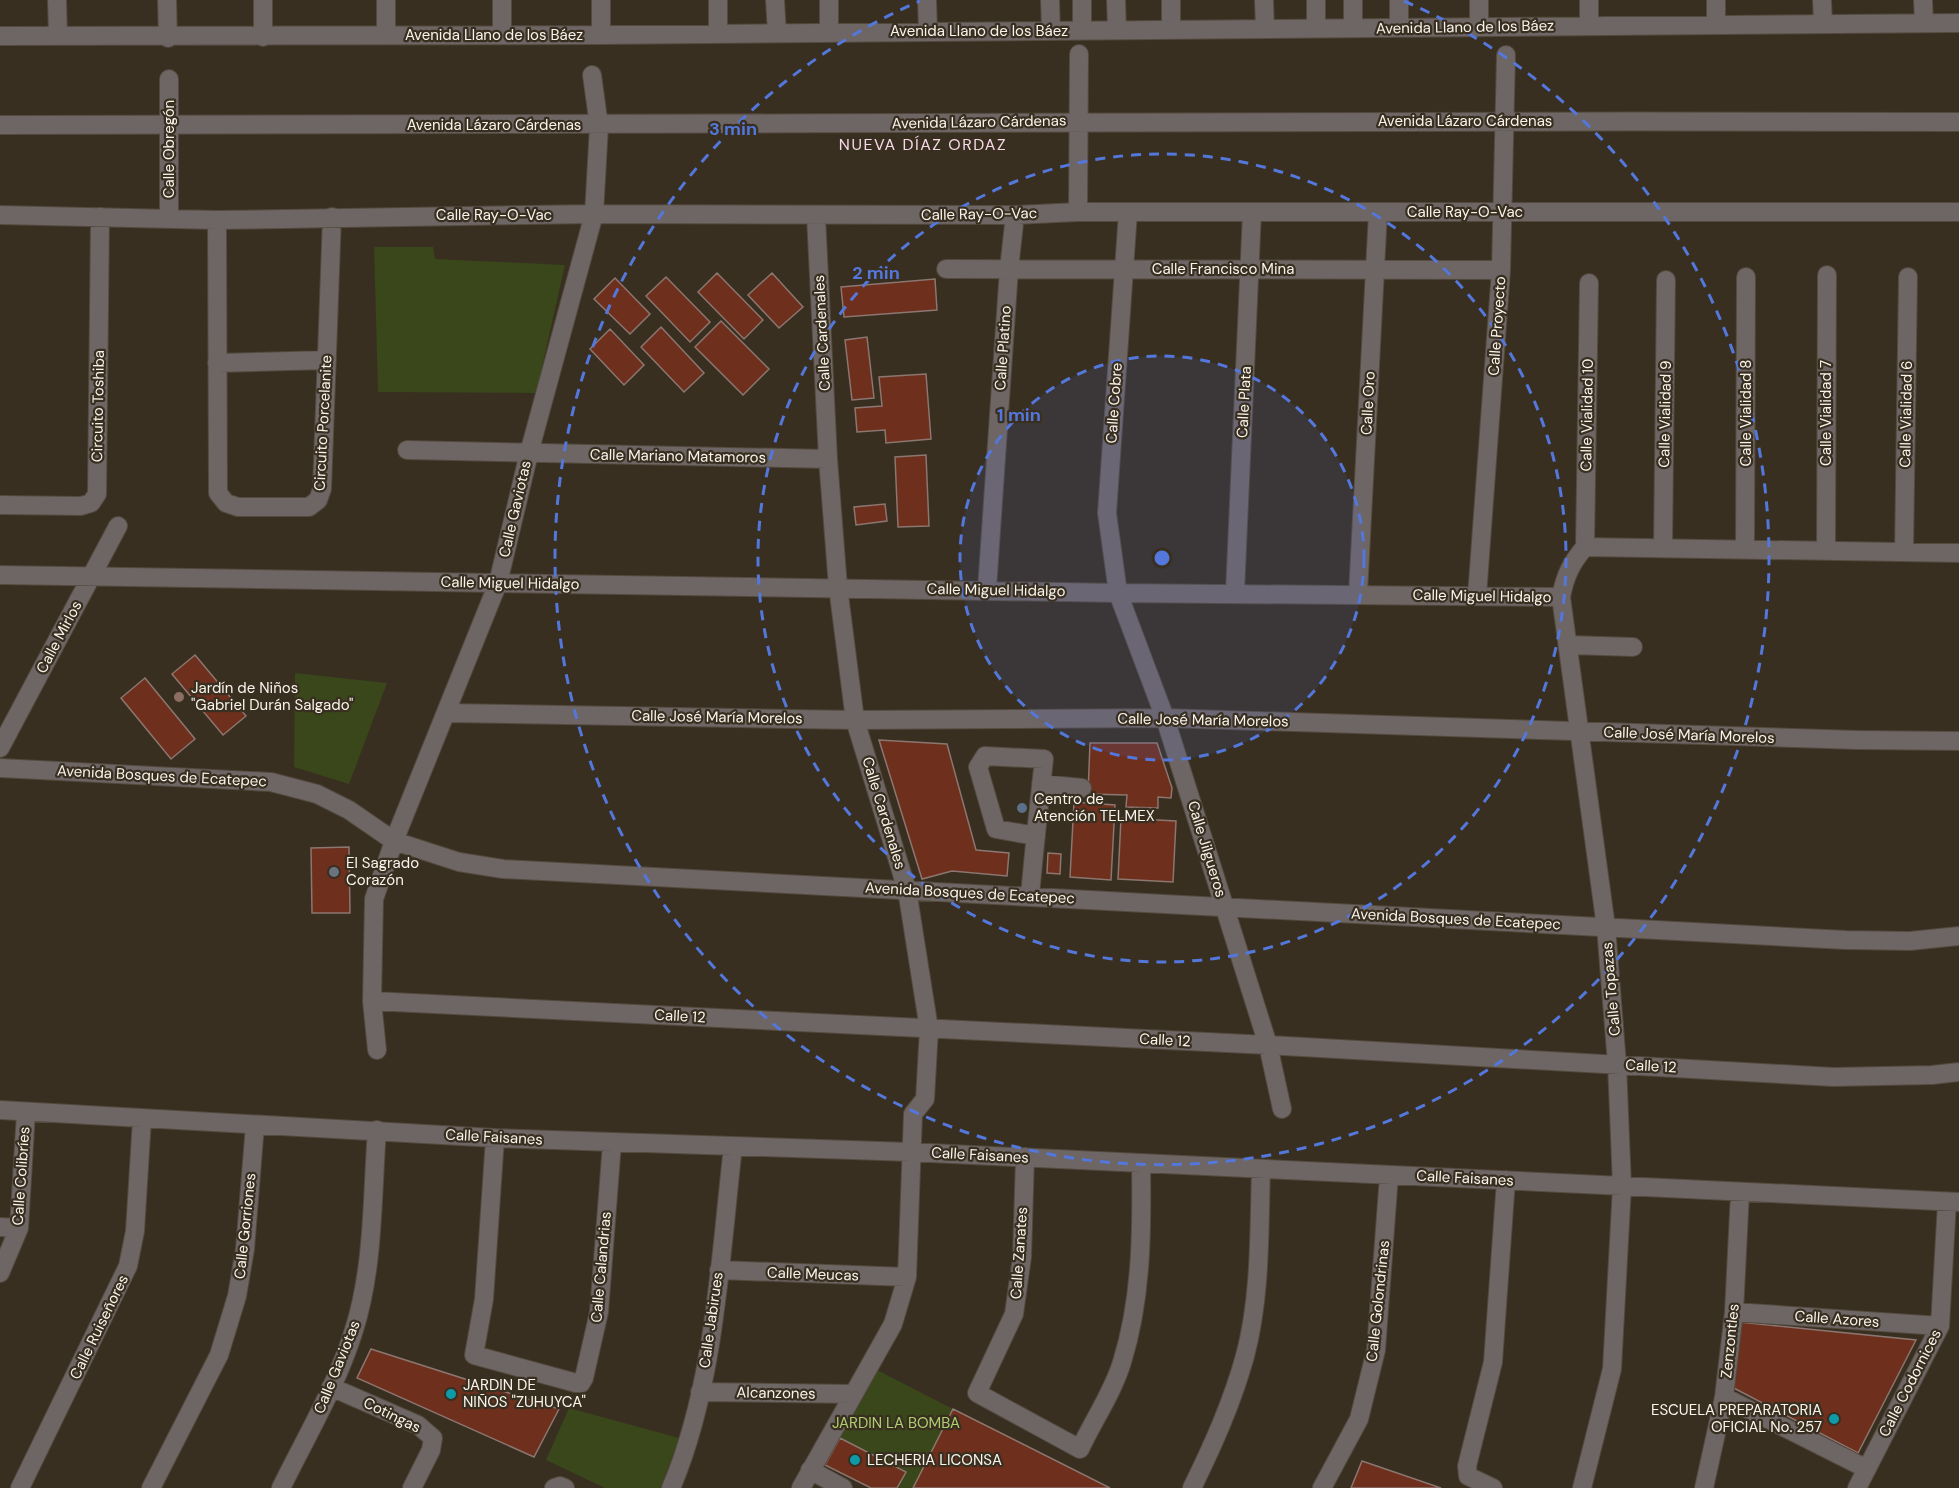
<svg xmlns="http://www.w3.org/2000/svg" width="1959" height="1488" font-family="'DM Sans',sans-serif">
<style>
.green{fill:#39471a}
.building{fill:#6e2f1d;stroke:#8b7670;stroke-width:1.5}
.lines{fill:none;stroke-linecap:round;stroke-linejoin:round}
.minor-casing{stroke:#534a3d;stroke-width:20}
.minor{stroke:#6e6565;stroke-width:18}
.ring{fill:none;stroke:#5477dc;stroke-width:3;stroke-dasharray:10 8}
.education-dot{fill:#8d6e63;stroke:#382f21;stroke-width:2}
.service-dot{fill:#5c6f8a;stroke:#382f21;stroke-width:2}
.worship-dot{fill:#6b7280;stroke:#382f21;stroke-width:2}
.culture-dot{fill:#0f9aa8;stroke:#382f21;stroke-width:2}
.labels{text-anchor:middle;dominant-baseline:central;stroke-width:4.5;stroke-linejoin:round;paint-order:stroke}
.street-label{font-size:15px;fill:#f9f3ea;stroke:#382f21}
.poi-label{font-size:15px;fill:#f9f3ea;stroke:#382f21;text-anchor:start}
.park-label{font-size:15px;fill:#afce71;stroke:#382f21}
.neighbourhood-label{font-size:16px;letter-spacing:1.5px;fill:#f7d8e7;stroke:#382f21}
.centre{fill:#5477dc;stroke:#382f21;stroke-width:3}
.ring-label{font-size:18px;text-anchor:middle;font-weight:bold;fill:#5477dc;stroke:#382f21;stroke-width:4.5;stroke-linejoin:round;paint-order:stroke}
</style>
<rect width="100%" height="100%" fill="#382f21"/>
<path class="green" d="M 374,247 L 433,247 L 435,259 L 565,265 L 536,393 L 378,392 Z
M 295,673 L 387,683 L 349,784 L 294,767 Z
M 875,1369 L 953,1409 L 913,1488 L 897,1488 L 905,1472 L 840,1438 Z
M 569,1408 L 679,1438 L 661,1488 L 605,1488 L 546,1460 Z"/>
<path class="building" d="M 717,273 L 763,320 L 744,339 L 698,292 Z
M 772,273 L 803,307 L 779,328 L 748,295 Z
M 666,277 L 710,322 L 690,342 L 646,296 Z
M 615,278 L 650,314 L 630,334 L 594,299 Z
M 935,279 L 937,310 L 844,317 L 841,287 Z
M 721,321 L 769,369 L 743,395 L 695,347 Z
M 661,327 L 704,373 L 684,392 L 641,347 Z
M 610,329 L 644,365 L 624,385 L 590,349 Z
M 867,337 L 874,398 L 852,400 L 845,340 Z
M 926,374 L 931,439 L 886,443 L 885,430 L 857,432 L 855,408 L 882,406 L 879,377 Z
M 926,455 L 929,526 L 898,527 L 895,457 Z
M 885,504 L 887,521 L 856,525 L 854,507 Z
M 195,655 L 246,716 L 223,735 L 172,674 Z
M 145,678 L 195,739 L 171,759 L 121,698 Z
M 879,740 L 947,744 L 976,850 L 1009,853 L 1007,876 L 952,871 L 922,879 Z
M 1090,743 L 1157,743 L 1172,788 L 1171,798 L 1158,797 L 1158,808 L 1126,807 L 1127,795 L 1088,794 Z
M 1074,802 L 1115,805 L 1111,880 L 1070,877 Z
M 1121,818 L 1176,821 L 1173,882 L 1118,879 Z
M 349,847 L 350,913 L 312,913 L 311,848 Z
M 1048,853 L 1061,854 L 1060,874 L 1047,873 Z
M 1739,1322 L 1916,1340 L 1858,1453 L 1728,1385 Z
M 371,1349 L 559,1409 L 534,1457 L 357,1378 Z
M 953,1409 L 1110,1488 L 913,1488 Z
M 840,1438 L 906,1472 L 897,1488 L 871,1488 L 825,1465 Z
M 1362,1461 L 1441,1488 L 1351,1488 Z"/>
<g class="lines">
<defs>
<path id="minor" d="M 57,0 L 58,35
M 167,0 L 168,38
M 263,0 L 263,37
M 718,0 L 718,33
M 775,0 L 777,33
M 829,0 L 829,32
M 927,0 L 928,31
M 1050,0 L 1051,30
M 1082,0 L 1082,31
M 1116,0 L 1117,30
M 1171,0 L 1171,29
M 1264,0 L 1265,29
M 1716,0 L 1716,25
M 1822,0 L 1823,24
M 1923,0 L 1924,23
M 1589,26 L 1589,0
M 1479,27 L 1479,0
M 1316,28 L 1316,0
M 1353,28 L 1353,0
M 1399,28 L 1399,0
M 386,35 L 386,0
M 502,35 L 502,0
M 601,35 L 601,0
M 0,36 L 601,35 L 1959,23
M 0,125 C 653,125 1306,120 1959,122
M 1078,212 L 1079,54
M 1128,212 L 1107,513 L 1118,593 L 1165,718 L 1268,1045 L 1282,1109
M 0,215 L 217,220 L 594,214 L 1015,215 L 1078,212 L 1959,212
M 169,219 L 169,79
M 217,220 L 218,493 L 226,503 L 238,507 L 309,507 L 318,500 L 322,489 L 332,217
M 946,269 L 1501,270
M 217,363 L 327,360
M 407,450 L 828,459
M 0,505 L 81,506 L 91,503 L 97,494 L 100,217
M 1585,547 L 1959,553
M 1585,547 L 1589,283
M 1663,548 L 1666,280
M 1745,550 L 1746,277
M 1826,551 L 1827,275
M 1904,552 L 1908,277
M 0,575 L 1118,593 L 1561,597
M 987,589 L 1009,269 L 1015,215
M 1235,592 L 1252,212
M 1358,594 L 1378,212
M 1477,596 L 1501,270 L 1506,55
M 1569,645 L 1633,647
M 447,713 L 855,720 L 1165,718 L 1858,740 L 1959,741
M 0,748 L 118,526
M 0,768 L 271,782 L 317,794 L 349,810 L 394,841 L 459,862 L 503,869 L 1846,940 L 1910,941 L 1959,936
M 1041,784 L 1082,788
M 1030,896 C 1034,850 1039,805 1044,759 L 985,756 L 978,767 L 996,829 L 1036,836
M 372,1001 L 1268,1045 L 1833,1077 L 1932,1075 L 1959,1072
M 377,1050 L 372,1001 L 374,899 L 394,841 L 498,583 L 529,453 L 594,214 L 599,126 L 592,75
M 0,1110 L 495,1138 L 910,1152 L 1959,1202
M 495,1138 L 484,1299 L 474,1355 L 576,1383 L 581,1383 L 584,1378 L 599,1312 L 612,1143
M 1025,1157 L 1022,1257 L 1014,1314 L 977,1393 L 1080,1449 C 1093,1421 1113,1392 1122,1362 C 1142,1298 1142,1230 1141,1163
M 0,1227 L 19,1228
M 719,1270 L 907,1277
M 0,1273 L 19,1228 L 26,1112
M 1734,1312 L 1940,1326
M 331,1387 L 418,1425 L 433,1438 L 431,1450 L 412,1488
M 700,1392 L 852,1394
M 1724,1397 L 1867,1469
M 810,1470 L 843,1488
M 20,1488 L 128,1266 L 135,1231 L 142,1119
M 151,1488 L 219,1355 L 237,1296 L 245,1249 L 255,1125
M 281,1488 C 306,1437 337,1385 354,1330 C 374,1267 372,1196 377,1130
M 554,1488 L 560,1486 L 565,1488
M 671,1488 C 715,1385 720,1258 733,1147
M 801,1488 L 893,1324 L 907,1277 L 913,1114 L 925,1099 L 929,1029 L 907,890 L 855,720 L 838,587 L 828,459 L 816,216
M 1192,1488 C 1213,1445 1232,1403 1245,1356 C 1261,1296 1259,1230 1261,1169
M 1322,1488 L 1359,1419 L 1376,1350 L 1389,1175
M 1493,1488 L 1468,1476 L 1467,1466 L 1493,1362 L 1506,1180
M 1582,1488 L 1612,1369 L 1622,1186 L 1617,1064 L 1606,927 L 1561,597 C 1565,576 1571,563 1585,547
M 1704,1488 L 1724,1397 L 1734,1312 L 1740,1192
M 1857,1488 L 1940,1326 L 1947,1202"/>
</defs>
<use href="#minor" class="minor-casing"/>
<use href="#minor" class="minor"/>
</g>
<circle cx="1162" cy="558" r="202" fill="#5477dc" fill-opacity=".12"/>
<g class="ring">
<circle cx="1162" cy="558" r="202"/>
<circle cx="1162" cy="558" r="404"/>
<path d="M1404 1A607 607 0 1 1 920 1"/>
</g>
<circle class="education-dot" cx="179" cy="697" r="6"/>
<circle class="service-dot" cx="1022" cy="808" r="6"/>
<circle class="worship-dot" cx="334" cy="872" r="6"/>
<g class="culture-dot">
<circle cx="451" cy="1394" r="6"/>
<circle cx="1834" cy="1419" r="6"/>
<circle cx="855" cy="1460" r="6"/>
</g>
<g class="labels">
<g class="street-label">
<text transform="translate(1465 27) rotate(-1)">Avenida Llano de los Báez</text>
<text x="979" y="31">Avenida Llano de los Báez</text>
<text x="494" y="35">Avenida Llano de los Báez</text>
<text x="1465" y="121">Avenida Lázaro Cárdenas</text>
<text transform="translate(979 122) rotate(-1)">Avenida Lázaro Cárdenas</text>
<text x="494" y="125">Avenida Lázaro Cárdenas</text>
<text transform="translate(169 149) rotate(-90)">Calle Obregón</text>
<text x="1465" y="212">Calle Ray-O-Vac</text>
<text transform="translate(979 214) rotate(-1)">Calle Ray-O-Vac</text>
<text x="494" y="215">Calle Ray-O-Vac</text>
<text x="1223" y="269">Calle Francisco Mina</text>
<text transform="translate(1497 326) rotate(-86)">Calle Proyecto</text>
<text transform="translate(822 333) rotate(-93)">Calle Cardenales</text>
<text transform="translate(1003 348) rotate(-86)">Calle Platino</text>
<text transform="translate(1244 402) rotate(-87)">Calle Plata</text>
<text transform="translate(1114 403) rotate(-86)">Calle Cobre</text>
<text transform="translate(1368 403) rotate(-87)">Calle Oro</text>
<text transform="translate(98 406) rotate(-89)">Circuito Toshiba</text>
<text transform="translate(1746 413) rotate(-90)">Calle Vialidad 8</text>
<text transform="translate(1826 413) rotate(-90)">Calle Vialidad 7</text>
<text transform="translate(1665 414) rotate(-89)">Calle Vialidad 9</text>
<text transform="translate(1906 414) rotate(-89)">Calle Vialidad 6</text>
<text transform="translate(1587 415) rotate(-89)">Calle Vialidad 10</text>
<text transform="translate(323 423) rotate(-87)">Circuito Porcelanite</text>
<text transform="translate(678 456) rotate(1)">Calle Mariano Matamoros</text>
<text transform="translate(515 509) rotate(-77)">Calle Gaviotas</text>
<text transform="translate(510 583) rotate(1)">Calle Miguel Hidalgo</text>
<text transform="translate(996 590) rotate(1)">Calle Miguel Hidalgo</text>
<text transform="translate(1482 596) rotate(1)">Calle Miguel Hidalgo</text>
<text transform="translate(59 637) rotate(-62)">Calle Mirlos</text>
<text transform="translate(717 717) rotate(1)">Calle José María Morelos</text>
<text transform="translate(1203 720) rotate(1)">Calle José María Morelos</text>
<text transform="translate(1689 735) rotate(2)">Calle José María Morelos</text>
<text transform="translate(162 776) rotate(3)">Avenida Bosques de Ecatepec</text>
<text transform="translate(884 813) rotate(73)">Calle Cardenales</text>
<text transform="translate(1207 849) rotate(73)">Calle Jilgueros</text>
<text transform="translate(970 893) rotate(3)">Avenida Bosques de Ecatepec</text>
<text transform="translate(1456 919) rotate(3)">Avenida Bosques de Ecatepec</text>
<text transform="translate(1611 989) rotate(-95)">Calle Topazas</text>
<text transform="translate(680 1016) rotate(3)">Calle 12</text>
<text transform="translate(1165 1040) rotate(3)">Calle 12</text>
<text transform="translate(1651 1066) rotate(3)">Calle 12</text>
<text transform="translate(494 1137) rotate(3)">Calle Faisanes</text>
<text transform="translate(980 1155) rotate(3)">Calle Faisanes</text>
<text transform="translate(21 1176) rotate(-86)">Calle Colibríes</text>
<text transform="translate(1465 1178) rotate(3)">Calle Faisanes</text>
<text transform="translate(245 1226) rotate(-84)">Calle Gorriones</text>
<text transform="translate(1019 1253) rotate(-86)">Calle Zanates</text>
<text transform="translate(601 1267) rotate(-85)">Calle Calandrias</text>
<text transform="translate(813 1274) rotate(2)">Calle Meucas</text>
<text transform="translate(1378 1301) rotate(-84)">Calle Golondrinas</text>
<text transform="translate(1837 1319) rotate(4)">Calle Azores</text>
<text transform="translate(711 1320) rotate(-82)">Calle Jabirues</text>
<text transform="translate(99 1327) rotate(-64)">Calle Ruiseñores</text>
<text transform="translate(1730 1341) rotate(-84)">Zenzontles</text>
<text transform="translate(337 1367) rotate(-68)">Calle Gaviotas</text>
<text transform="translate(1910 1383) rotate(-63)">Calle Codornices</text>
<text transform="translate(776 1393) rotate(1)">Alcanzones</text>
<text transform="translate(392 1415) rotate(26)">Cotingas</text>
</g>
<g class="poi-label">
<text x="191" y="688">Jardín de Niños<tspan x="191" dy="17">"Gabriel Durán Salgado"</tspan></text>
<text x="1034" y="799">Centro de<tspan x="1034" dy="17">Atención TELMEX</tspan></text>
<text x="346" y="863">El Sagrado<tspan x="346" dy="17">Corazón</tspan></text>
<text x="463" y="1385">JARDIN DE<tspan x="463" dy="17">NIÑOS "ZUHUYCA"</tspan></text>
<text x="1822" y="1410" text-anchor="end">ESCUELA PREPARATORIA<tspan x="1822" dy="17">OFICIAL No. 257</tspan></text>
<text x="867" y="1460">LECHERIA LICONSA</text>
</g>
<g class="park-label">
<text x="896" y="1423">JARDIN LA BOMBA</text>
</g>
<g class="neighbourhood-label">
<text x="923" y="144">NUEVA DÍAZ ORDAZ</text>
</g>
</g>
<circle cx="1162" cy="558" r="9" class="centre"/>
<g class="ring-label">
<text x="733" y="135">3 min</text>
<text x="876" y="279">2 min</text>
<text x="1019" y="421">1 min</text>
</g>
</svg>
